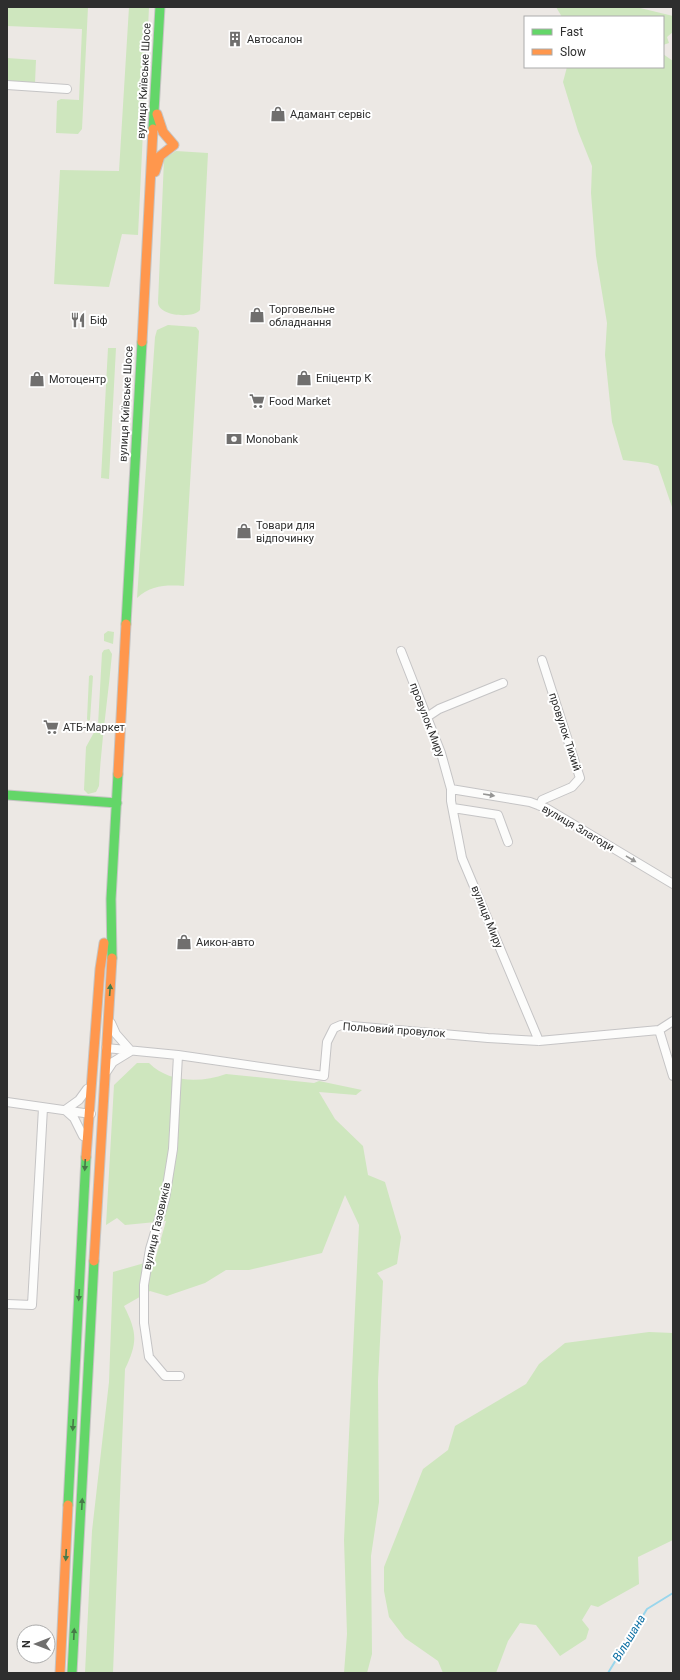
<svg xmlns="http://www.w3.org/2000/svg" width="680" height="1680" font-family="Roboto,sans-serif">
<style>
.green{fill:#cee6be}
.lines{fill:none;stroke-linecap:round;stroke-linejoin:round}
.stream{stroke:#99d6ec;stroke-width:2}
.street-casing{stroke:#c5c4c5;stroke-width:10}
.fast-casing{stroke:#c6c5c4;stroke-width:11}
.slow-casing{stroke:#c6c5c4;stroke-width:11}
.street{stroke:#fcfcfb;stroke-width:8}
.fast{stroke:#63d668;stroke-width:9}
.slow{stroke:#ff974d;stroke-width:9}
.oneway{fill:#959594}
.oneway2{fill:#467a48}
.labels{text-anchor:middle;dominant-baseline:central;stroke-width:4;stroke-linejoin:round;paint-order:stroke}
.poi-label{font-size:11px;fill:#2e2e2e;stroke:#fff;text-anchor:start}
.street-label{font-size:11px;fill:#2e2e2e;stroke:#fff}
.water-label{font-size:12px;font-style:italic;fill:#0d6fa3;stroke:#fff}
</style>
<rect width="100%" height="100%" fill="#ece8e4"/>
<path class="green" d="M 7,7 L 88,7 L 82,129 L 78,134 L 56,133 L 57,101 L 61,99 L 79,100 L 82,29 L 7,26 Z
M 129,7 L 149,7 L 138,235 L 122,234 L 109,287 L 54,284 L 60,170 L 119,171 Z
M 556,7 L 636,7 L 673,16 L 673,32 L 667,37 L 669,43 L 663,45 L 663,17 L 562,17 Z
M 663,54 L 673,61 L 673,510 L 658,466 L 648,463 L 623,460 L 612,422 L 605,355 L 607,323 L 596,256 L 591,193 L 592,166 L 578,131 L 563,82 L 567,67 L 663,67 Z
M 7,58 L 36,60 L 35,83 L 7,81 Z
M 176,151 L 208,153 L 200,310 C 193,319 159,316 158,303 L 164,159 Z
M 168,325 L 196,327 L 199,331 L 184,586 C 166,585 151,585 137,598 L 155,337 L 157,330 Z
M 108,348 L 116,348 L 109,479 L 101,478 Z
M 108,631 L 114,632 L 113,644 L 104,641 L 104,634 Z
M 109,649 L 112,654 C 108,699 101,742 99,786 L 96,792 L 88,794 L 84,790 L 86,747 L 98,725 L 102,653 L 104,650 Z
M 91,675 L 93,676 L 90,720 L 88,721 L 87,719 L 89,676 Z
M 137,1063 L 149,1063 C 169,1083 201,1083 226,1074 L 314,1083 L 319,1081 L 362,1090 L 356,1095 L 319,1092 L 335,1119 L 363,1146 L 368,1175 L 385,1182 L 401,1237 L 397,1264 L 377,1273 L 383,1281 L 378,1381 L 379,1502 L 371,1556 L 372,1654 L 367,1673 L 344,1673 L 347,1634 L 344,1540 L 359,1225 L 345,1195 L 322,1253 L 249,1270 L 226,1270 L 205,1283 L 167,1296 L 150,1291 L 124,1306 C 137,1332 138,1342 125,1369 L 113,1673 L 85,1673 L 92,1531 L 109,1382 L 113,1272 L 155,1260 L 166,1221 L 125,1225 L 117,1218 L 106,1225 L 114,1085 Z
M 649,1332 L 673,1333 L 673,1540 L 638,1557 L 639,1584 L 598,1607 L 591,1605 L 582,1620 L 589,1629 L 586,1639 L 560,1656 L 536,1625 L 520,1623 L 508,1641 L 496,1673 L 443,1673 L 438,1661 L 405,1638 L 389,1617 L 384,1591 L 384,1567 L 423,1469 L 448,1450 L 455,1426 L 526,1384 L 539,1364 L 565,1343 Z"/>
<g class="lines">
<path class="stream" d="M 608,1673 L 647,1609 L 673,1593"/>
<defs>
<path id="street" d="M 7,85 L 67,89
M 401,651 L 441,753 L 451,789 L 451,801 L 462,858 L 539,1041
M 427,717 L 439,709 L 503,683
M 451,789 L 530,802 L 546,808 L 673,884
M 540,806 L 542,800 L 572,787 L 580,778 L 542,660
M 453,808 L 498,815 L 508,842
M 659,1030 L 673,1076
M 106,1048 L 178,1055 L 324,1076 L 327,1042 L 334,1028 L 341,1025 L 488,1038 L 539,1041 L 659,1030 L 673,1021
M 178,1055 L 173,1149 L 165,1199 L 150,1249 L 144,1285 L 144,1323 L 149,1357 L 165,1376 L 180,1376
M 107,1071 L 113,1062 L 131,1051 L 116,1034 L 111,1023
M 7,1102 L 91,1114
M 65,1110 L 74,1118 L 83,1136
M 65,1110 L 79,1100 L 87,1089
M 7,1304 L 32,1305 L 43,1108"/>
<path id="fast" d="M 153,129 L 160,7
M 126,624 L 142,342
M 7,795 L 117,803
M 112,958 L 111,899 L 118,774
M 68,1505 L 86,1157
M 72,1673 L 94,1261"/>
<path id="slow" d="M 155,172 L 160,156 L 174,145 L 163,132 L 157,114
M 142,342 L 153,129
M 118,774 L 126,624
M 86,1157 L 100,969 L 104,943
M 94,1261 L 112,958
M 60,1673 L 68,1505"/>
</defs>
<use href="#street" class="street-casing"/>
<use href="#fast" class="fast-casing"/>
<use href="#slow" class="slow-casing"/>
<use href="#street" class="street"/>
<use href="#fast" class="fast"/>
<use href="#slow" class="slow"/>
</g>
<defs><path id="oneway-solid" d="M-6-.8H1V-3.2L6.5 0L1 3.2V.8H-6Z"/></defs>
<g class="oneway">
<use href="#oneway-solid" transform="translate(489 795) rotate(9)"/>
<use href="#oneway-solid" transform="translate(631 859) rotate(31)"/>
</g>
<g class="oneway2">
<use href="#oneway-solid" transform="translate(110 990) rotate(-86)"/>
<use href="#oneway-solid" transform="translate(85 1165) rotate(93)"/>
<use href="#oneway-solid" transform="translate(79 1295) rotate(93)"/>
<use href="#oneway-solid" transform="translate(73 1425) rotate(93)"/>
<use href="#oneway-solid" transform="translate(82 1504) rotate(-87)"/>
<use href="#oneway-solid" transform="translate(66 1555) rotate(93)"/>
<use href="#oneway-solid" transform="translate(74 1634) rotate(-87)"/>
</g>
<defs>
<symbol id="building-bare" viewBox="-9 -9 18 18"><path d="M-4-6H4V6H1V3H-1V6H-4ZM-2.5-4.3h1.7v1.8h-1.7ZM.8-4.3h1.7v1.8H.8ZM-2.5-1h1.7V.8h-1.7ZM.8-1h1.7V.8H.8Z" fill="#706f6e" stroke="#fff" stroke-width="2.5" paint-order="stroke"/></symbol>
<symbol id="shop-bare" viewBox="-9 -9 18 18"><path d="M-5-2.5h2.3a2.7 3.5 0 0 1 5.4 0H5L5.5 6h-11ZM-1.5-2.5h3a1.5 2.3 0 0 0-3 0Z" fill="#706f6e" stroke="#fff" stroke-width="2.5" paint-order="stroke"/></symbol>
<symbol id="restaurant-bare" viewBox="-9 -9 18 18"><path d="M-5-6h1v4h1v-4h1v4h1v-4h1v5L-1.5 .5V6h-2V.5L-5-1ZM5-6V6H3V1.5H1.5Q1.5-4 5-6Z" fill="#706f6e" stroke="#fff" stroke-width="2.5" paint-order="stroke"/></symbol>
<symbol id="supermarket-bare" viewBox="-9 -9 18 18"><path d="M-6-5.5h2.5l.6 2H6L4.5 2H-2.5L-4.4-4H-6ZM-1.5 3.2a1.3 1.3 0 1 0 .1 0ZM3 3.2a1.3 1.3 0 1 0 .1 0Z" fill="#706f6e" stroke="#fff" stroke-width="2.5" paint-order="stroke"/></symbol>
<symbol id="bank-bare" viewBox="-9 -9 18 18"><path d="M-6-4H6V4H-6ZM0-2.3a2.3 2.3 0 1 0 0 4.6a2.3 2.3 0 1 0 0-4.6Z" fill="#706f6e" stroke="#fff" stroke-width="2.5" paint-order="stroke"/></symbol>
</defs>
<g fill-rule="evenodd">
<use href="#building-bare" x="224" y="28" width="22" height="22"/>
<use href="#shop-bare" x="267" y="103" width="22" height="22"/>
<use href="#shop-bare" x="246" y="304" width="22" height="22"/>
<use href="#restaurant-bare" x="67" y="309" width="22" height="22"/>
<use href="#shop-bare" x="293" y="367" width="22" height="22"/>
<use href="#shop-bare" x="26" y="368" width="22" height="22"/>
<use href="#supermarket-bare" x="246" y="390" width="22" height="22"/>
<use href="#bank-bare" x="223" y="428" width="22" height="22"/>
<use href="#shop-bare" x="233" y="520" width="22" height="22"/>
<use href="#supermarket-bare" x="40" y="716" width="22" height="22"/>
<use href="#shop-bare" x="173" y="931" width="22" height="22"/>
</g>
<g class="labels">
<g class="poi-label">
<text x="247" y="39">Автосалон</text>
<text x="290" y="114">Адамант сервіс</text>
<text x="269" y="309">Торговельне<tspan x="269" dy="13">обладнання</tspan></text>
<text x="90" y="320">Біф</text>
<text x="316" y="378">Епіцентр К</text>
<text x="49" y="379">Мотоцентр</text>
<text x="269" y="401">Food Market</text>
<text x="246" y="439">Monobank</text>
<text x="256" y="525">Товари для<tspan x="256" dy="13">відпочинку</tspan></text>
<text x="63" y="727">АТБ-Маркет</text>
<text x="196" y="942">Аикон-авто</text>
</g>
<g class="street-label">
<text transform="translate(144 81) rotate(-87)">вулиця Київське Шосе</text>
<text transform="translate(126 404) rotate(-87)">вулиця Київське Шосе</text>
<text transform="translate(427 720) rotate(69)">провулок Миру</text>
<text transform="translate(565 732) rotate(72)">провулок Тихий</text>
<text transform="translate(578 828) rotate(30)">вулиця Злагоди</text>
<text transform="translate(487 917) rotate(68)">вулиця Миру</text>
<text transform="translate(394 1030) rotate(4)">Польовий провулок</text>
<text transform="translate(157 1226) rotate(-77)">вулиця Газовиків</text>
</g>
<g class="water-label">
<text transform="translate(629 1638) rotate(-59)">Вільшана</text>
</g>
</g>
<rect width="680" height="1680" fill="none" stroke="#2e2e2e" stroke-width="16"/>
<rect x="524" y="16" width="140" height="52" fill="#ffffff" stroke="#ababab"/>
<rect x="532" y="29" width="20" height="6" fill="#63d668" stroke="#ababab"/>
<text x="560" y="36" font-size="12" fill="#2e2e2e">Fast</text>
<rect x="532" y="49" width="20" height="6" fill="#ff974d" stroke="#ababab"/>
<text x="560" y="56" font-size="12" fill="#2e2e2e">Slow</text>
<g transform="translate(36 1644) rotate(270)"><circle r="19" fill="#ffffff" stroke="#ababab"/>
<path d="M0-3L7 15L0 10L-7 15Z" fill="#706f6e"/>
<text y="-6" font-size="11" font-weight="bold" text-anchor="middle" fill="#2e2e2e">N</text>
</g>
</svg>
